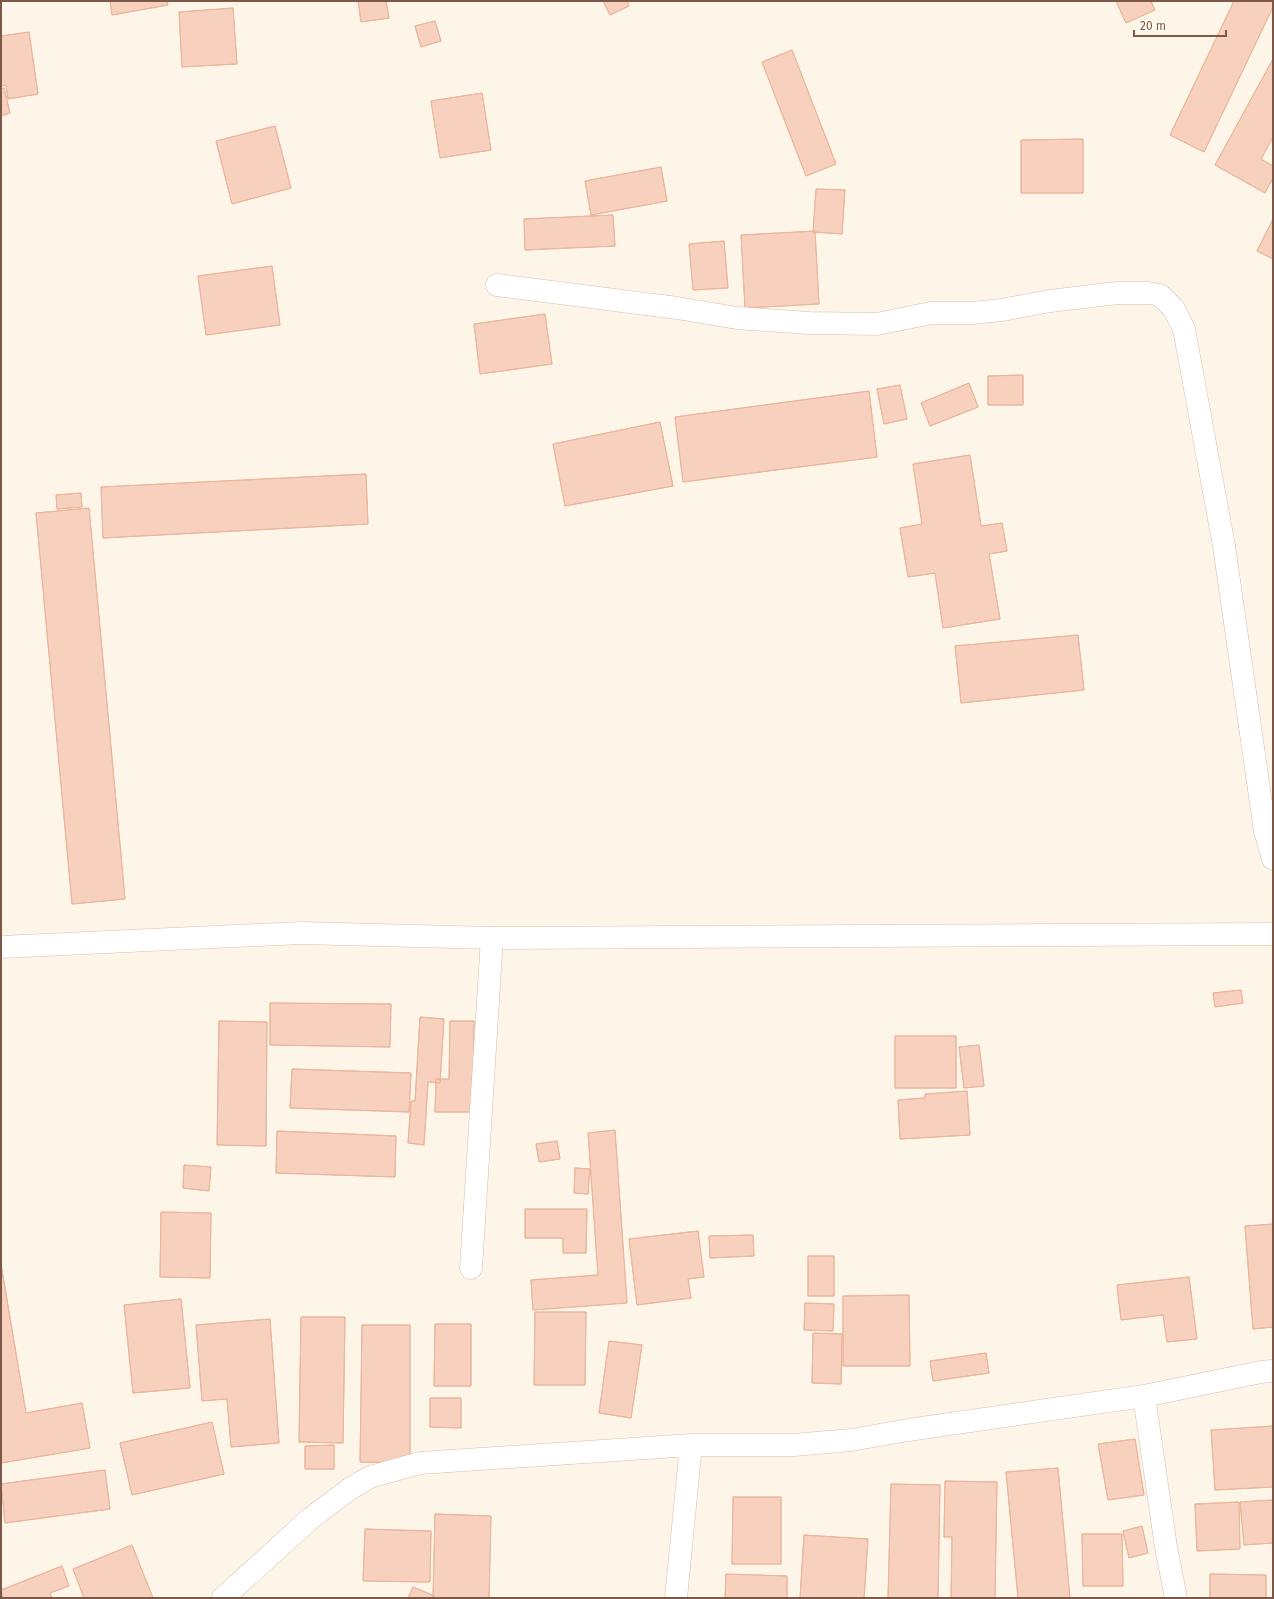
<svg xmlns="http://www.w3.org/2000/svg" width="1274" height="1599" font-family="'Fira Sans',sans-serif">
<style>
.building{fill:#f7d1bd;stroke:#ebb69c}
.lines{fill:none;stroke-linecap:round;stroke-linejoin:round}
.street-casing{stroke:#d5beaf;stroke-width:23}
.secondary-casing{stroke:#dabfae;stroke-width:23}
.street{stroke:#fff;stroke-width:22}
.secondary{stroke:#fff;stroke-width:22}
</style>
<rect width="100%" height="100%" fill="#fef5e9"/>
<path class="building" d="M 110,1 L 167,1 L 168,5 L 112,15 Z
M 110,1 L 167,1 L 168,5 L 112,15 Z
M 358,1 L 386,1 L 389,18 L 361,22 Z
M 358,1 L 386,1 L 389,18 L 361,22 Z
M 603,1 L 627,1 L 629,6 L 610,15 Z
M 603,1 L 627,1 L 629,6 L 610,15 Z
M 1116,1 L 1151,1 L 1155,10 L 1126,23 Z
M 1116,1 L 1151,1 L 1155,10 L 1126,23 Z
M 1234,1 L 1273,1 L 1273,7 L 1204,152 L 1170,135 Z
M 1234,1 L 1273,1 L 1273,7 L 1204,152 L 1170,135 Z
M 233,8 L 237,64 L 182,67 L 179,12 Z
M 233,8 L 237,64 L 182,67 L 179,12 Z
M 435,21 L 441,41 L 421,47 L 415,26 Z
M 435,21 L 441,41 L 421,47 L 415,26 Z
M 29,32 L 38,94 L 8,99 L 6,85 L 1,86 L 1,36 Z
M 29,32 L 38,94 L 8,99 L 6,85 L 1,86 L 1,36 Z
M 792,50 L 836,164 L 806,176 L 762,62 Z
M 792,50 L 836,164 L 806,176 L 762,62 Z
M 1273,59 L 1273,137 L 1261,159 L 1273,166 L 1273,178 L 1265,193 L 1215,165 Z
M 1273,59 L 1273,137 L 1261,159 L 1273,166 L 1273,178 L 1265,193 L 1215,165 Z
M 4,88 L 10,113 L 1,116 L 1,89 Z
M 4,88 L 10,113 L 1,116 L 1,89 Z
M 482,93 L 491,150 L 440,158 L 431,101 Z
M 482,93 L 491,150 L 440,158 L 431,101 Z
M 275,126 L 291,188 L 232,204 L 216,141 Z
M 275,126 L 291,188 L 232,204 L 216,141 Z
M 1083,139 L 1083,193 L 1021,193 L 1021,140 Z
M 1083,139 L 1083,193 L 1021,193 L 1021,140 Z
M 661,167 L 667,201 L 591,215 L 585,181 Z
M 661,167 L 667,201 L 591,215 L 585,181 Z
M 816,189 L 845,190 L 842,234 L 813,232 Z
M 816,189 L 845,190 L 842,234 L 813,232 Z
M 613,215 L 615,246 L 525,250 L 524,219 Z
M 613,215 L 615,246 L 525,250 L 524,219 Z
M 1273,219 L 1273,259 L 1257,251 Z
M 1273,219 L 1273,259 L 1257,251 Z
M 815,231 L 819,304 L 745,308 L 741,235 Z
M 815,231 L 819,304 L 745,308 L 741,235 Z
M 724,241 L 728,288 L 693,290 L 689,244 Z
M 724,241 L 728,288 L 693,290 L 689,244 Z
M 272,266 L 280,325 L 206,335 L 198,276 Z
M 272,266 L 280,325 L 206,335 L 198,276 Z
M 545,314 L 552,364 L 480,374 L 474,324 Z
M 545,314 L 552,364 L 480,374 L 474,324 Z
M 1023,375 L 1023,405 L 988,405 L 988,376 Z
M 1023,375 L 1023,405 L 988,405 L 988,376 Z
M 969,383 L 978,407 L 930,426 L 921,403 Z
M 969,383 L 978,407 L 930,426 L 921,403 Z
M 900,385 L 907,419 L 884,424 L 877,389 Z
M 900,385 L 907,419 L 884,424 L 877,389 Z
M 869,391 L 877,457 L 683,482 L 675,417 Z
M 869,391 L 877,457 L 683,482 L 675,417 Z
M 660,422 L 673,486 L 565,506 L 553,444 Z
M 660,422 L 673,486 L 565,506 L 553,444 Z
M 970,455 L 981,526 L 1002,523 L 1007,551 L 989,554 L 1000,619 L 943,628 L 935,573 L 908,577 L 900,528 L 922,524 L 913,464 Z
M 970,455 L 981,526 L 1002,523 L 1007,551 L 989,554 L 1000,619 L 943,628 L 935,573 L 908,577 L 900,528 L 922,524 L 913,464 Z
M 366,474 L 368,524 L 103,538 L 101,487 Z
M 366,474 L 368,524 L 103,538 L 101,487 Z
M 81,493 L 82,507 L 57,509 L 56,495 Z
M 81,493 L 82,507 L 57,509 L 56,495 Z
M 89,508 L 125,899 L 72,904 L 36,513 Z
M 89,508 L 125,899 L 72,904 L 36,513 Z
M 1078,635 L 1084,690 L 961,703 L 955,646 Z
M 1078,635 L 1084,690 L 961,703 L 955,646 Z
M 1241,990 L 1243,1003 L 1215,1007 L 1213,993 Z
M 1241,990 L 1243,1003 L 1215,1007 L 1213,993 Z
M 270,1003 L 391,1004 L 390,1047 L 270,1045 Z
M 270,1003 L 391,1004 L 390,1047 L 270,1045 Z
M 420,1017 L 444,1019 L 440,1083 L 428,1082 L 424,1145 L 408,1143 L 411,1101 L 415,1101 Z
M 420,1017 L 444,1019 L 440,1083 L 428,1082 L 424,1145 L 408,1143 L 411,1101 L 415,1101 Z
M 219,1021 L 267,1022 L 266,1146 L 217,1145 Z
M 219,1021 L 267,1022 L 266,1146 L 217,1145 Z
M 450,1021 L 474,1021 L 473,1112 L 435,1112 L 436,1079 L 449,1079 Z
M 450,1021 L 474,1021 L 473,1112 L 435,1112 L 436,1079 L 449,1079 Z
M 895,1036 L 956,1036 L 956,1088 L 895,1088 Z
M 895,1036 L 956,1036 L 956,1088 L 895,1088 Z
M 979,1045 L 984,1086 L 964,1088 L 959,1047 Z
M 979,1045 L 984,1086 L 964,1088 L 959,1047 Z
M 292,1069 L 411,1073 L 409,1112 L 290,1108 Z
M 292,1069 L 411,1073 L 409,1112 L 290,1108 Z
M 967,1091 L 970,1135 L 900,1139 L 898,1100 L 925,1098 L 925,1094 Z
M 967,1091 L 970,1135 L 900,1139 L 898,1100 L 925,1098 L 925,1094 Z
M 615,1130 L 627,1303 L 533,1310 L 531,1280 L 598,1275 L 588,1133 Z
M 615,1130 L 627,1303 L 533,1310 L 531,1280 L 598,1275 L 588,1133 Z
M 277,1131 L 396,1136 L 395,1177 L 276,1173 Z
M 277,1131 L 396,1136 L 395,1177 L 276,1173 Z
M 557,1141 L 560,1159 L 539,1162 L 536,1144 Z
M 557,1141 L 560,1159 L 539,1162 L 536,1144 Z
M 184,1165 L 211,1167 L 209,1191 L 183,1188 Z
M 184,1165 L 211,1167 L 209,1191 L 183,1188 Z
M 575,1168 L 590,1169 L 588,1194 L 574,1193 Z
M 575,1168 L 590,1169 L 588,1194 L 574,1193 Z
M 525,1209 L 587,1209 L 586,1253 L 563,1253 L 563,1238 L 525,1238 Z
M 525,1209 L 587,1209 L 586,1253 L 563,1253 L 563,1238 L 525,1238 Z
M 161,1212 L 211,1213 L 210,1278 L 160,1277 Z
M 161,1212 L 211,1213 L 210,1278 L 160,1277 Z
M 1273,1224 L 1273,1327 L 1253,1329 L 1245,1226 Z
M 1273,1224 L 1273,1327 L 1253,1329 L 1245,1226 Z
M 698,1231 L 704,1277 L 688,1279 L 691,1298 L 637,1305 L 629,1239 Z
M 698,1231 L 704,1277 L 688,1279 L 691,1298 L 637,1305 L 629,1239 Z
M 753,1235 L 754,1256 L 710,1258 L 709,1236 Z
M 753,1235 L 754,1256 L 710,1258 L 709,1236 Z
M 808,1256 L 834,1256 L 834,1296 L 808,1296 Z
M 808,1256 L 834,1256 L 834,1296 L 808,1296 Z
M 1,1264 L 26,1413 L 82,1403 L 90,1448 L 1,1463 Z
M 1,1264 L 26,1413 L 82,1403 L 90,1448 L 1,1463 Z
M 1189,1277 L 1197,1339 L 1167,1342 L 1163,1315 L 1121,1320 L 1117,1285 Z
M 1189,1277 L 1197,1339 L 1167,1342 L 1163,1315 L 1121,1320 L 1117,1285 Z
M 909,1295 L 910,1366 L 843,1366 L 843,1296 Z
M 909,1295 L 910,1366 L 843,1366 L 843,1296 Z
M 181,1299 L 190,1388 L 133,1393 L 124,1305 Z
M 181,1299 L 190,1388 L 133,1393 L 124,1305 Z
M 805,1303 L 834,1304 L 833,1331 L 804,1330 Z
M 805,1303 L 834,1304 L 833,1331 L 804,1330 Z
M 535,1312 L 586,1312 L 585,1385 L 534,1385 Z
M 535,1312 L 586,1312 L 585,1385 L 534,1385 Z
M 301,1317 L 345,1317 L 343,1443 L 299,1442 Z
M 301,1317 L 345,1317 L 343,1443 L 299,1442 Z
M 270,1319 L 279,1443 L 231,1447 L 227,1399 L 202,1401 L 196,1325 Z
M 270,1319 L 279,1443 L 231,1447 L 227,1399 L 202,1401 L 196,1325 Z
M 435,1324 L 471,1324 L 471,1386 L 434,1386 Z
M 435,1324 L 471,1324 L 471,1386 L 434,1386 Z
M 362,1325 L 410,1325 L 410,1463 L 360,1462 Z
M 362,1325 L 410,1325 L 410,1463 L 360,1462 Z
M 813,1333 L 842,1334 L 841,1384 L 812,1383 Z
M 813,1333 L 842,1334 L 841,1384 L 812,1383 Z
M 609,1341 L 642,1345 L 631,1418 L 599,1413 Z
M 609,1341 L 642,1345 L 631,1418 L 599,1413 Z
M 986,1353 L 989,1373 L 933,1381 L 930,1361 Z
M 986,1353 L 989,1373 L 933,1381 L 930,1361 Z
M 430,1398 L 461,1398 L 461,1428 L 430,1427 Z
M 430,1398 L 461,1398 L 461,1428 L 430,1427 Z
M 212,1422 L 224,1474 L 132,1495 L 120,1443 Z
M 212,1422 L 224,1474 L 132,1495 L 120,1443 Z
M 1273,1426 L 1273,1487 L 1215,1490 L 1211,1430 Z
M 1273,1426 L 1273,1487 L 1215,1490 L 1211,1430 Z
M 1135,1439 L 1144,1495 L 1108,1500 L 1098,1444 Z
M 1135,1439 L 1144,1495 L 1108,1500 L 1098,1444 Z
M 334,1445 L 334,1469 L 305,1469 L 305,1446 Z
M 334,1445 L 334,1469 L 305,1469 L 305,1446 Z
M 1058,1468 L 1070,1598 L 1018,1598 L 1006,1472 Z
M 1058,1468 L 1070,1598 L 1018,1598 L 1006,1472 Z
M 105,1470 L 110,1509 L 5,1523 L 1,1484 Z
M 105,1470 L 110,1509 L 5,1523 L 1,1484 Z
M 945,1481 L 997,1482 L 995,1598 L 951,1598 L 952,1537 L 944,1537 Z
M 945,1481 L 997,1482 L 995,1598 L 951,1598 L 952,1537 L 944,1537 Z
M 891,1484 L 940,1485 L 938,1598 L 888,1598 Z
M 891,1484 L 940,1485 L 938,1598 L 888,1598 Z
M 733,1497 L 781,1497 L 781,1564 L 732,1564 Z
M 733,1497 L 781,1497 L 781,1564 L 732,1564 Z
M 1273,1500 L 1273,1543 L 1244,1545 L 1240,1502 Z
M 1273,1500 L 1273,1543 L 1244,1545 L 1240,1502 Z
M 1239,1502 L 1240,1549 L 1197,1551 L 1195,1504 Z
M 1239,1502 L 1240,1549 L 1197,1551 L 1195,1504 Z
M 435,1514 L 491,1516 L 489,1598 L 433,1598 Z
M 435,1514 L 491,1516 L 489,1598 L 433,1598 Z
M 1142,1526 L 1148,1553 L 1129,1558 L 1123,1531 Z
M 1142,1526 L 1148,1553 L 1129,1558 L 1123,1531 Z
M 365,1529 L 431,1531 L 430,1582 L 363,1581 Z
M 365,1529 L 431,1531 L 430,1582 L 363,1581 Z
M 1082,1534 L 1122,1534 L 1123,1586 L 1083,1586 Z
M 1082,1534 L 1122,1534 L 1123,1586 L 1083,1586 Z
M 804,1535 L 868,1539 L 864,1598 L 800,1598 Z
M 804,1535 L 868,1539 L 864,1598 L 800,1598 Z
M 132,1545 L 153,1598 L 84,1598 L 73,1569 Z
M 132,1545 L 153,1598 L 84,1598 L 73,1569 Z
M 62,1566 L 69,1586 L 50,1593 L 52,1598 L 3,1598 L 1,1590 Z
M 62,1566 L 69,1586 L 50,1593 L 52,1598 L 3,1598 L 1,1590 Z
M 726,1574 L 787,1576 L 787,1598 L 725,1598 Z
M 726,1574 L 787,1576 L 787,1598 L 725,1598 Z
M 1210,1574 L 1266,1575 L 1266,1598 L 1210,1598 Z
M 1210,1574 L 1266,1575 L 1266,1598 L 1210,1598 Z
M 413,1587 L 435,1596 L 434,1598 L 408,1598 Z
M 413,1587 L 435,1596 L 434,1598 L 408,1598 Z"/>
<g class="lines">
<defs>
<path id="street" d="M 497,285 L 677,308 L 737,318 L 809,323 L 877,324 L 931,313 L 972,313 L 1002,310 L 1050,301 L 1117,293 L 1148,293 L 1160,295 L 1174,309 L 1184,329 L 1224,546 L 1265,831 L 1273,859
M 471,1268 L 492,938
M 223,1598 L 311,1518 L 351,1488 L 370,1477 L 420,1463 L 691,1445 L 794,1445 L 851,1440 L 908,1430 L 1144,1396
M 676,1598 L 691,1445
M 1176,1598 L 1166,1547 L 1144,1396 L 1261,1372 L 1273,1371"/>
<path id="secondary" d="M 1,947 L 301,933 L 492,938 L 1273,934"/>
</defs>
<use href="#street" class="street-casing"/>
<use href="#secondary" class="secondary-casing"/>
<use href="#street" class="street"/>
<use href="#secondary" class="secondary"/>
</g>
<rect width="1274" height="1599" fill="none" stroke="#7c5849" stroke-width="4"/>
<path d="M1134 30v6h92v-6" fill="none" stroke="#7c5849" stroke-width="2"/>
<text x="1140" y="30" font-size="12" fill="#7c5849" stroke="#fff9f1" stroke-width="3" paint-order="stroke">20 m</text>
</svg>
